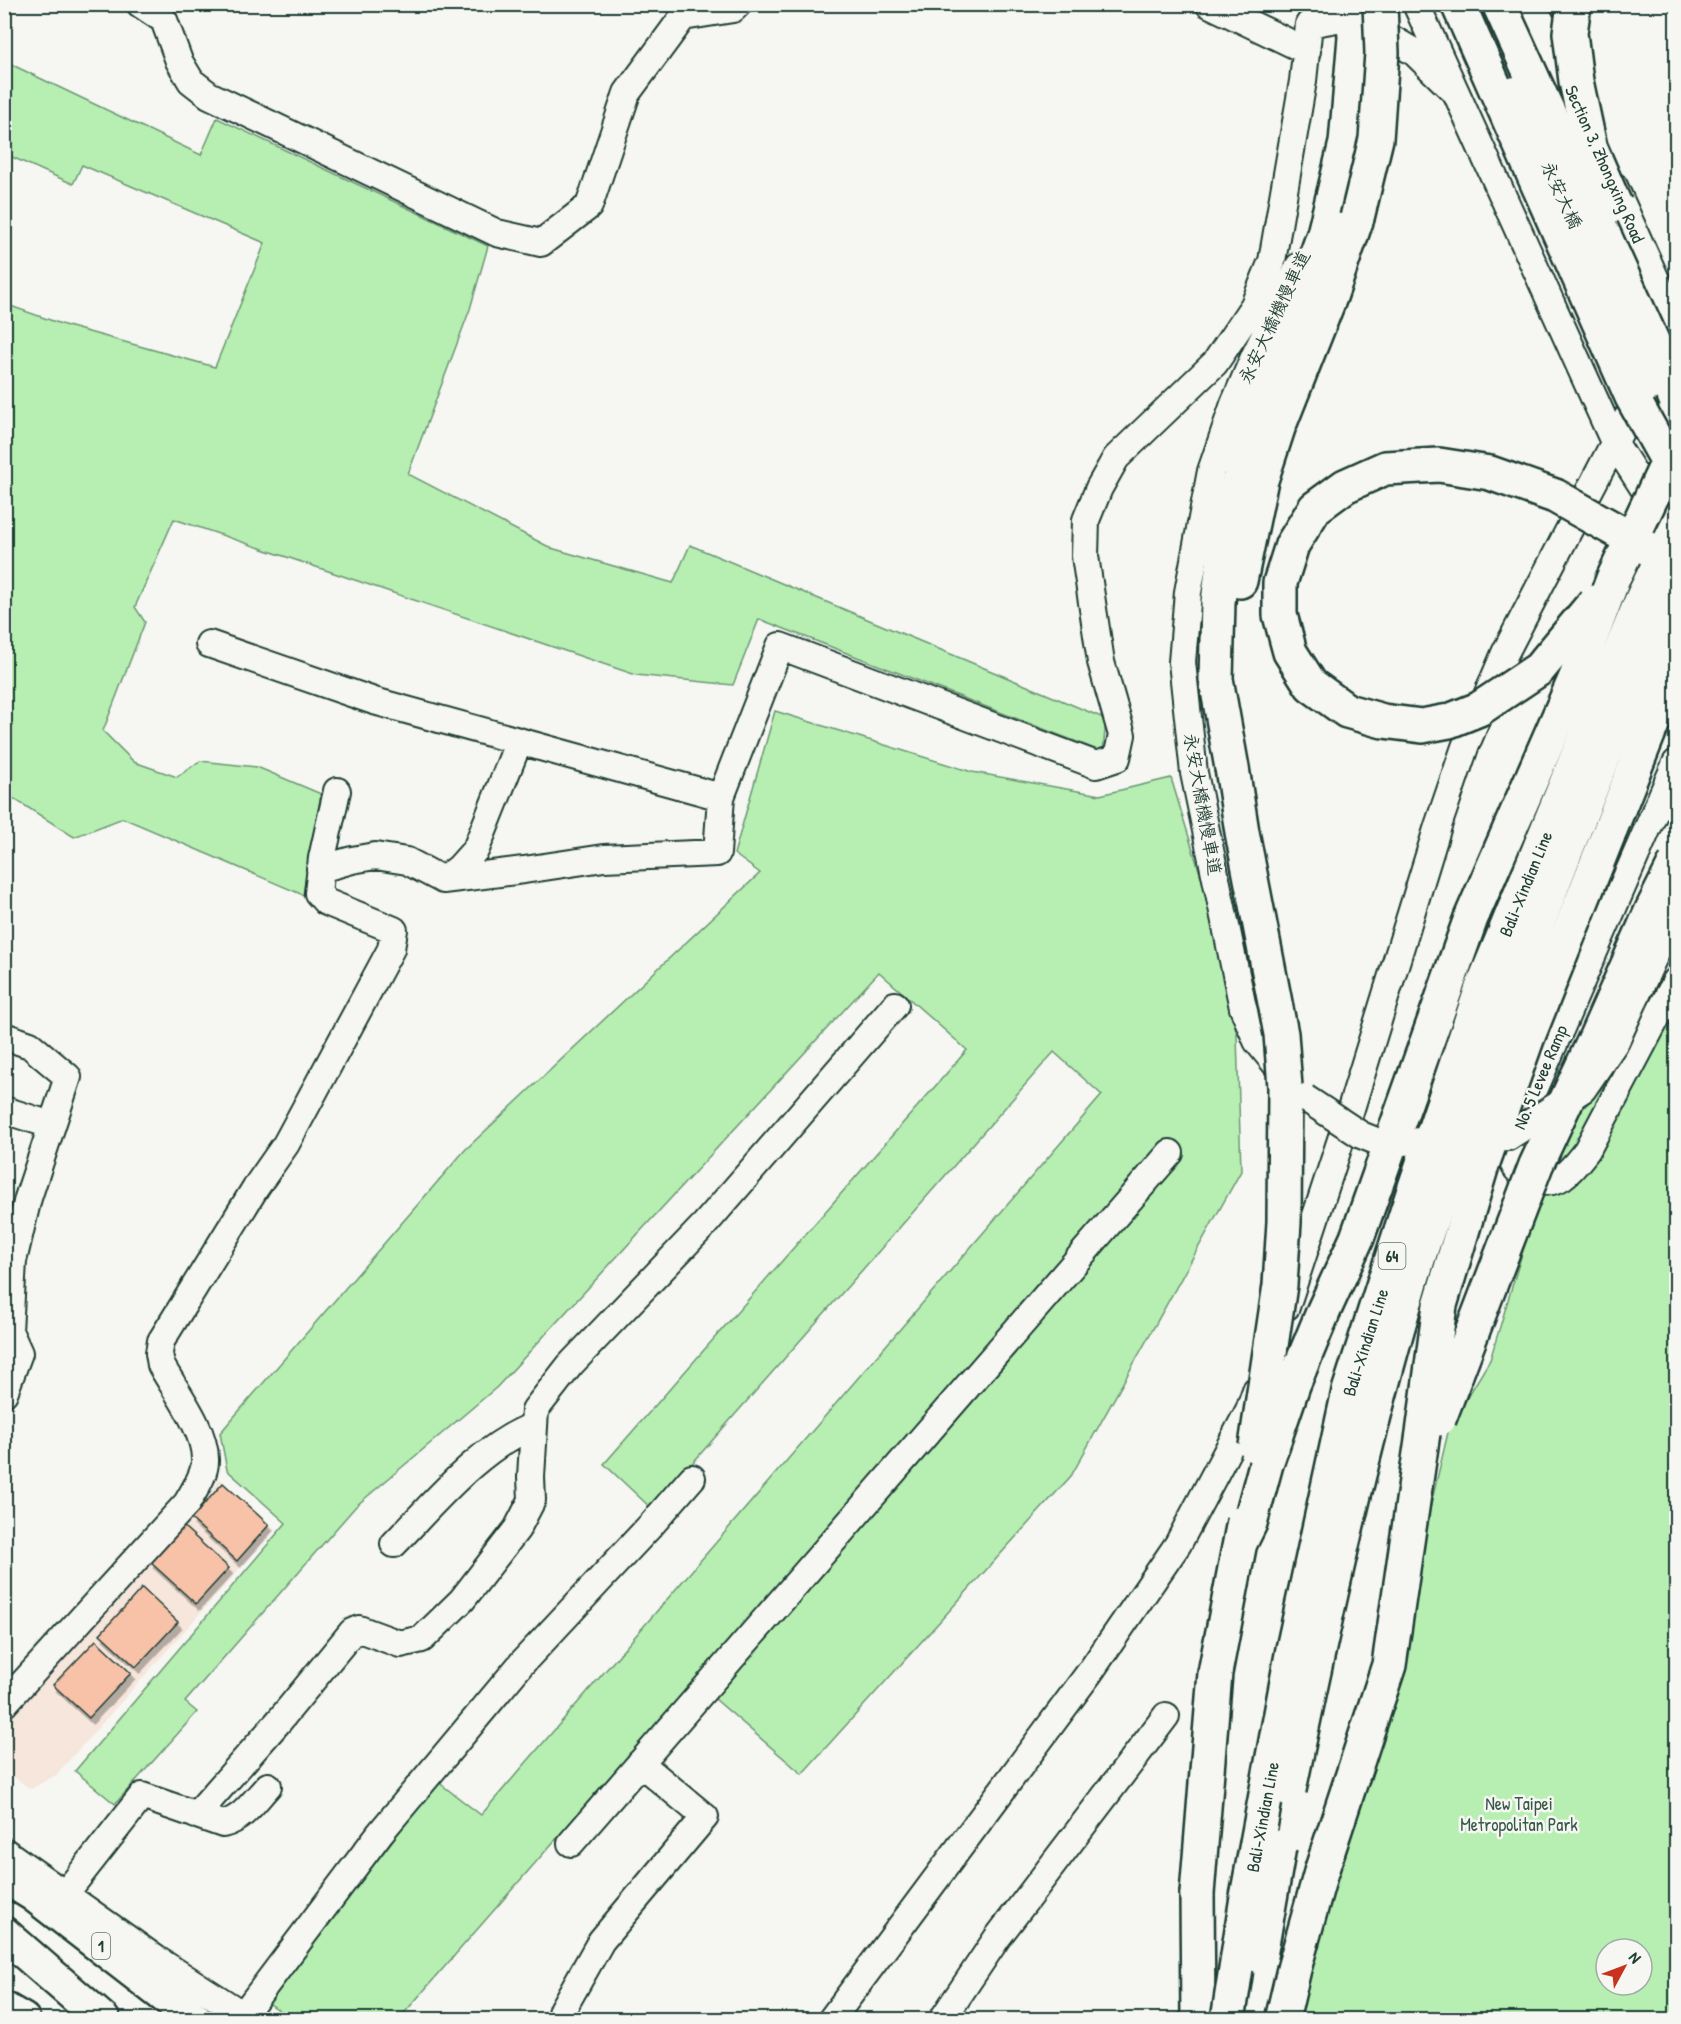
<svg xmlns="http://www.w3.org/2000/svg" width="1681" height="2024" font-family="'Patrick Hand','LXGW WenKai TC',sans-serif">
<style>
.built{fill:#f6e6dc}
.green{fill:#b7efb2;stroke:#6b9673;stroke-width:1.5;fill-rule:evenodd}
.building{fill:#f7c2a8;stroke:#1f3d34;stroke-width:1.5;filter:url(#shadow)}
.lines{fill:none;stroke-linecap:round;stroke-linejoin:round}
.minor-casing{stroke:#1f3d34;stroke-width:30}
.major-casing{stroke:#1f3d34;stroke-width:36}
.highway-casing{stroke:#1f3d34;stroke-width:38}
.minor{stroke:#f6f6f2;stroke-width:26}
.major{stroke:#f6f6f2;stroke-width:32}
.highway{stroke:#f6f6f2;stroke-width:33}
.minor-bridge-casing{stroke:#1f3d34;stroke-width:30;stroke-linecap:butt}
.major-bridge-casing{stroke:#1f3d34;stroke-width:36;stroke-linecap:butt}
.highway-bridge-casing{stroke:#1f3d34;stroke-width:38;stroke-linecap:butt}
.minor-bridge{stroke:#f6f6f2;stroke-width:26}
.major-bridge{stroke:#f6f6f2;stroke-width:32}
.highway-bridge{stroke:#f6f6f2;stroke-width:33}
.labels{text-anchor:middle;dominant-baseline:central;stroke-width:5;stroke-linejoin:round;paint-order:stroke}
.shield{fill:#f6f6f2;stroke:#60746d;stroke-width:1.5}
.shield-label{font-size:16px;font-weight:bold;fill:#1f3d34}
.street-label{font-size:18px;fill:#1f3d34;stroke:#f6f6f2}
.park-label{font-size:18px;fill:#365847;stroke:#f6f6f2}
</style>
<defs>
<filter id="shadow"><feDropShadow dx="3.5" dy="6" stdDeviation="0" flood-color="#0004"/></filter>
</defs>
<rect width="100%" height="100%" fill="#f6f6f2"/>
<filter id="ink" filterUnits="userSpaceOnUse"><feTurbulence type="fractalNoise" baseFrequency=".0167" numOctaves="2"/><feDisplacementMap in="SourceGraphic" scale="12" xChannelSelector="R" yChannelSelector="G"/><feConvolveMatrix kernelMatrix="1 2 1 2 8 2 1 2 1" color-interpolation-filters="sRGB"/></filter>
<g filter="url(#ink)">
<path class="built" d="M 219,1478 L 275,1529 L 56,1775 L 31,1789 L 5,1771 L 5,1730 L 25,1697 L 213,1490 Z"/>
<path class="green" d="M 4,61 L 201,155 L 217,118 L 488,246 L 470,309 L 408,474 L 551,548 L 673,583 L 690,545 L 1106,719 L 1103,752 L 759,619 L 733,685 L 636,675 L 174,519 L 135,607 L 145,622 L 103,731 L 134,762 L 177,777 L 200,761 L 257,767 L 321,794 L 303,895 L 123,818 L 74,837 L 5,793 L 5,304 L 67,326 L 215,367 L 265,243 L 82,165 L 73,184 L 5,154 Z
M 775,711 L 972,772 L 1100,795 L 1171,778 L 1212,913 L 1237,1035 L 1241,1171 L 1071,1476 L 802,1774 L 694,1681 L 399,2019 L 292,2019 L 267,2002 L 438,1782 L 481,1815 L 1102,1095 L 1054,1052 L 652,1509 L 604,1464 L 967,1050 L 879,972 L 497,1387 L 356,1506 L 185,1702 L 197,1712 L 115,1804 L 75,1771 L 286,1523 L 227,1470 L 220,1433 L 465,1150 L 760,873 L 734,854 Z
M 1676,1007 L 1676,2019 L 1292,2020 L 1375,1743 L 1449,1428 L 1490,1360 L 1557,1137 ZM 1606,1949 L 1642,1949 L 1642,1985 L 1606,1985 Z"/>
<path class="building" d="M 223,1483 L 269,1525 L 237,1561 L 191,1519 Z
M 183,1526 L 229,1568 L 196,1604 L 150,1562 Z
M 142,1588 L 178,1622 L 136,1667 L 100,1634 Z
M 96,1640 L 131,1673 L 89,1718 L 53,1685 Z"/>
<g class="lines">
<defs>
<path id="minor" d="M 140,4 L 164,20 L 179,61 L 191,81 L 209,95 L 497,233 L 541,243 L 589,206 L 627,93 L 683,17 L 733,9 L 738,4
M 1209,4 L 1307,51
M 1416,4 L 1614,442 L 1676,539
M 1533,4 L 1570,86
M 1614,186 L 1676,324
M 209,644 L 374,701 L 721,797 L 780,646 L 1096,765 L 1117,758 L 1122,735 L 1101,662 L 1085,556 L 1086,520 L 1099,488 L 1116,458 L 1215,363 L 1254,305 L 1272,261 L 1303,81 L 1309,24 L 1353,16 L 1414,52 L 1453,90
M 1676,763 L 1518,1127 C 1515,1137 1510,1148 1512,1159 C 1517,1179 1545,1188 1562,1177 C 1572,1170 1579,1160 1587,1150 L 1676,981
M 320,869 L 352,860 L 375,856 L 407,861 L 443,880 L 524,870 L 604,858 L 717,853 L 721,797
M 443,880 L 459,868 L 476,849 L 519,741
M 4,1036 L 30,1045 L 68,1077 L 28,1198 L 13,1261 L 9,1331 L 19,1353 L 4,1393
M 1287,1078 L 1257,1041 L 1243,1008 L 1194,773 L 1182,662 L 1188,592 L 1211,471 L 1234,404 L 1254,357 L 1299,266
M 4,1110 L 51,1125
M 1286,1307 L 1349,1115 L 1438,826 L 1465,747 L 1505,653 L 1676,324
M 394,1544 C 434,1503 480,1446 534,1426
M 4,1704 L 187,1503 C 194,1490 206,1474 205,1459 C 205,1429 176,1392 161,1365 L 159,1353 L 161,1341 L 256,1187 L 286,1144 L 391,949 L 394,930 L 326,902 L 318,893 L 322,858 L 337,791
M 196,1815 L 279,1721 L 352,1632 L 359,1629 L 400,1644 L 422,1639 L 462,1600 L 517,1529 L 532,1500 L 531,1477 L 535,1410 L 570,1365 L 705,1224 L 895,1005
M 571,1843 L 1170,1153
M 4,1851 L 156,1959 L 251,2020
M 65,1894 L 142,1796 L 223,1824 C 243,1819 254,1801 268,1786
M 243,2015 L 380,1833 L 522,1663 L 651,1525 L 692,1478
M 559,2020 L 562,2010 L 601,1941 L 705,1817 L 640,1763
M 831,2020 L 1090,1672 L 1178,1544 L 1249,1410 L 1256,1390
M 942,2020 L 997,1938 L 1166,1716"/>
<path id="major" d="M 1648,385 L 1676,449"/>
<path id="highway" d="M 1240,581 L 1261,480 L 1278,428 L 1330,297 L 1357,218
M 1232,768 L 1216,679 L 1218,602 L 1229,518 L 1247,450 L 1324,234 L 1346,143 L 1355,37 L 1352,4
M 4,1876 L 33,1894 L 196,2020
M 1197,1894 L 1198,2020
M 4,1934 L 103,2020
M 4,2009 L 23,2020"/>
</defs>
<use href="#minor" class="minor-casing"/>
<use href="#major" class="major-casing"/>
<use href="#highway" class="highway-casing"/>
<use href="#minor" class="minor"/>
<use href="#major" class="major"/>
<use href="#highway" class="highway"/>
<defs>
<path id="minor-bridge" d="M 1305,1098 L 1361,1135 L 1381,1143 L 1508,1137 L 1583,1089 L 1616,1041 L 1676,908"/>
<path id="major-bridge" d="M 1515,93 L 1642,364 L 1648,385"/>
<g id="highway-bridge">
<path d="M 1458,4 L 1632,397 L 1676,476"/>
<path d="M 1499,4 L 1654,345 L 1676,400"/>
<path d="M 1574,4 L 1570,33 L 1576,81 L 1590,147 L 1615,205"/>
<path d="M 1357,218 L 1376,139 L 1382,53 L 1380,4"/>
<path d="M 1595,602 L 1539,669 L 1479,709 L 1449,721 L 1422,726 L 1383,721 L 1347,711 L 1311,685 L 1290,652 L 1280,615 L 1280,583 L 1292,545 L 1315,508 L 1345,486 L 1385,468 L 1439,465 L 1490,473 L 1555,496 L 1651,550"/>
<path d="M 1232,768 L 1242,832 L 1281,1034 L 1285,1087 L 1284,1222 L 1280,1285 L 1256,1446"/>
<path d="M 1439,1419 L 1536,1165 L 1595,1039 L 1652,910 L 1676,862"/>
<path d="M 1241,1541 L 1250,1523 L 1266,1464 L 1293,1385 L 1324,1310 L 1357,1238 L 1471,918 L 1576,677 L 1613,579 L 1676,445"/>
<path d="M 1289,1790 C 1324,1620 1361,1451 1410,1285 C 1430,1218 1455,1153 1479,1087 C 1537,919 1601,754 1676,593"/>
<path d="M 1197,1894 L 1215,1673 L 1244,1521"/>
<path d="M 1260,1956 L 1279,1847"/>
<path id="s1" d="M 1228,2020 L 1247,1897 L 1293,1649 L 1349,1391 L 1415,1187 L 1482,988 L 1642,599 L 1676,529"/>
<path d="M 1282,2020 L 1294,1969 L 1321,1872 L 1389,1665 L 1424,1426 L 1440,1305 L 1482,1165 L 1527,1039 L 1676,664"/>
</g>
</defs>
<use href="#minor-bridge" class="minor-bridge-casing"/>
<use href="#major-bridge" class="major-bridge-casing"/>
<use href="#highway-bridge" class="highway-bridge-casing"/>
<use href="#minor-bridge" class="minor-bridge"/>
<use href="#major-bridge" class="major-bridge"/>
<use href="#highway-bridge" class="highway-bridge"/>
</g>
</g>
<g class="labels">
<g class="shield">
<rect x="1378.5" y="1243" width="27" height="26" rx="4.5"/>
<rect x="92" y="1933" width="18" height="26" rx="4.5"/>
</g>
<g class="shield-label">
<text x="1392" y="1256">64</text>
<text x="101" y="1946">1</text>
</g>
<g class="street-label">
<text transform="translate(1605 164) rotate(66)">Section 3, Zhongxing Road</text>
<text transform="translate(1562 195) rotate(65)">永安大橋</text>
<text transform="translate(1274 317) rotate(-65)">永安大橋機慢車道</text>
<text transform="translate(1203 804) rotate(80)">永安大橋機慢車道</text>
<text stroke="none"><textPath href="#s1" startOffset="1178">Bali-Xindian Line</textPath></text>
<text transform="translate(1540 1077) rotate(-67)">No. 5 Levee Ramp</text>
<text stroke="none"><textPath href="#s1" startOffset="692">Bali-Xindian Line</textPath></text>
<text stroke="none"><textPath href="#s1" startOffset="206">Bali-Xindian Line</textPath></text>
</g>
<g class="park-label">
<text x="1519" y="1803">New Taipei<tspan x="1519" dy="21">Metropolitan Park</tspan></text>
</g>
</g>
<rect width="1681" height="2024" fill="none" stroke="#f6f6f2" stroke-width="24"/>
<rect x="12" y="12" width="1657" height="2000" fill="none" stroke="#1f3d34" stroke-width="2" filter="url(#ink)"/>
<g transform="translate(1624 1967) rotate(49)"><circle r="28" fill="#f6f6f2" stroke="#a0aca6" stroke-width="1.5"/>
<path d="M0-4.5L10 22L0 15L-10 22Z" fill="#c8321e"/>
<text y="-9" font-size="16" font-weight="bold" text-anchor="middle" fill="#1f3d34">N</text>
</g>
</svg>
